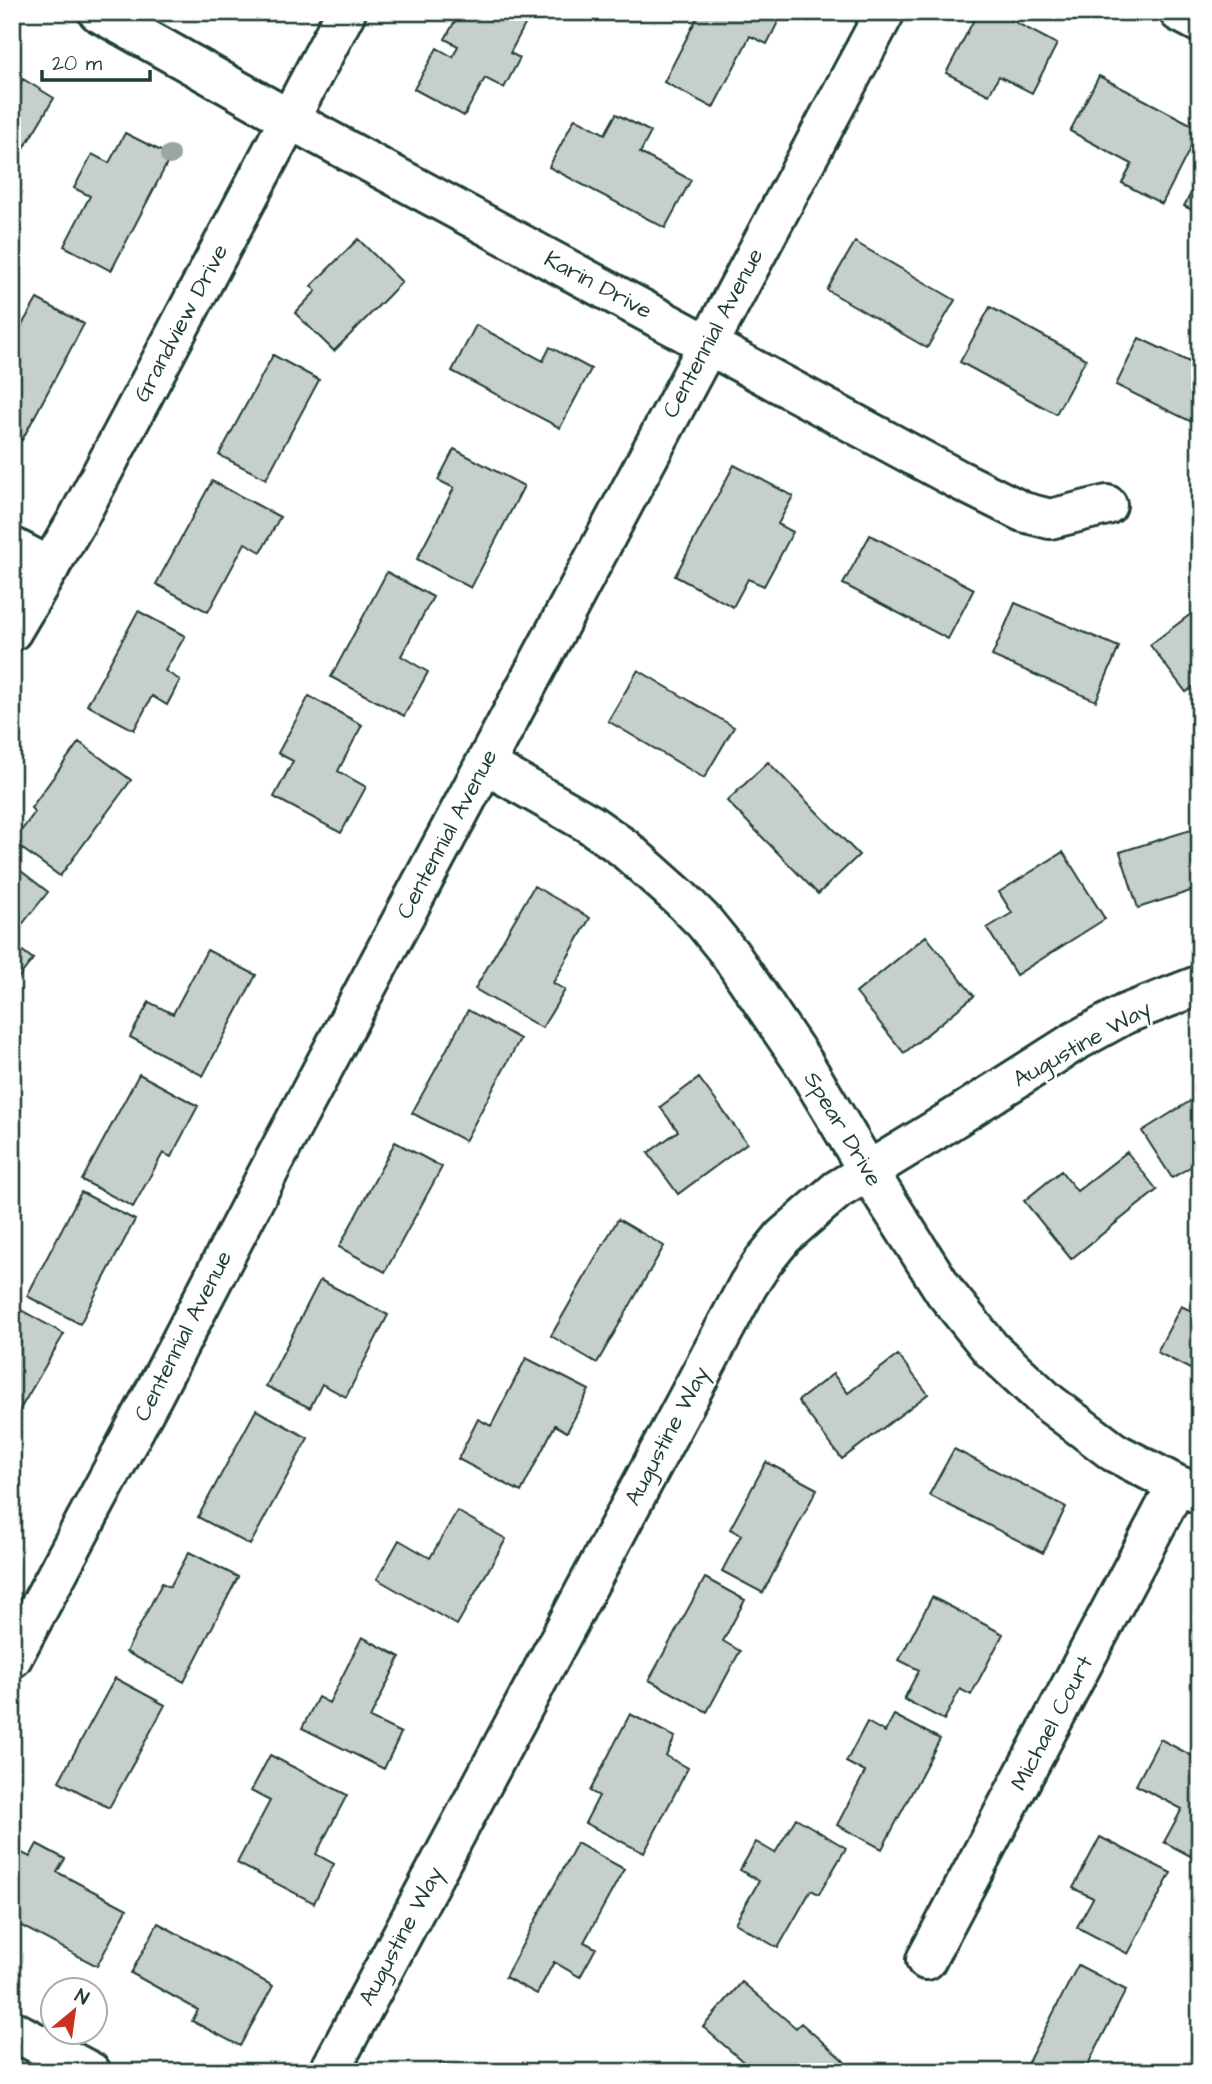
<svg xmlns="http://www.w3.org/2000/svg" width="1212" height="2084" font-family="'Architects Daughter',sans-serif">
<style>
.building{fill:#c7cfcc;stroke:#1f3d34;stroke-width:2}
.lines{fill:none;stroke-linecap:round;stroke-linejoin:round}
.minor-casing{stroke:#1f3d34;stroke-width:44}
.tertiary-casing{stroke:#1f3d34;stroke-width:44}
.secondary-casing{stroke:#1f3d34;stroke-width:44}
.minor{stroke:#fff;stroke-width:38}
.tertiary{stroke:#fff;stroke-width:38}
.secondary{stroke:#fff;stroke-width:38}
.tree{fill:#99a6a3}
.labels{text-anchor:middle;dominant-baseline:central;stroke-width:5;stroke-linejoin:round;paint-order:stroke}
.street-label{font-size:23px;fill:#1f3d34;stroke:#fff}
</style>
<rect width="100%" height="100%" fill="#fff"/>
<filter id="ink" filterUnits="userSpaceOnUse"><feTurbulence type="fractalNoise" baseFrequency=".0143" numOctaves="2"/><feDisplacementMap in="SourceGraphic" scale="14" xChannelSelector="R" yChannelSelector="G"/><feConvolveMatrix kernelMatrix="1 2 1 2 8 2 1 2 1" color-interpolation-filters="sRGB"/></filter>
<g filter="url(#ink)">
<path class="building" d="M 460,12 L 515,12 L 528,19 L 510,53 L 520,58 L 504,88 L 485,78 L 464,116 L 414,89 L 437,48 L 453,57 L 458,46 L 445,39 Z
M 700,12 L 726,12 L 736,17 L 739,12 L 783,12 L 767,44 L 750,36 L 713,108 L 664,82 Z
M 978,12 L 996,12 L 1057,44 L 1032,93 L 999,76 L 989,95 L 946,73 Z
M 1099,76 L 1200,129 L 1162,204 L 1122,183 L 1132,164 L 1070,131 Z
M 23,79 L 54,98 L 15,163 L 12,162 L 12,86 L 17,89 Z
M 616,114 L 651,132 L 640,153 L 691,180 L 665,228 L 549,167 L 575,118 L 605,134 Z
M 125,133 L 171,156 L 111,271 L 64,246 L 90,196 L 74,188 L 92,154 L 109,163 Z
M 1200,177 L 1200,214 L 1184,206 Z
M 358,239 L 402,282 L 334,351 L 295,313 L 316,291 L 311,286 Z
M 855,242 L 955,300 L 927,348 L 827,290 Z
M 37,299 L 84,324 L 22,440 L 12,434 L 12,342 Z
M 990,307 L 1086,359 L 1056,414 L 960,362 Z
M 476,325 L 543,361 L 550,347 L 591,369 L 560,428 L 452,371 Z
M 1139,338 L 1200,367 L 1200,426 L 1116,385 Z
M 273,355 L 319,380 L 266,479 L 219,455 Z
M 454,449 L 524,486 L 471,588 L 417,559 L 454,488 L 438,480 Z
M 734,465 L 793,496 L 778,524 L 793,532 L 764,586 L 748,579 L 733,607 L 675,576 Z
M 212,481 L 280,517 L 261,552 L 245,543 L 208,612 L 156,584 Z
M 870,535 L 974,589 L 948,639 L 843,584 Z
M 387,572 L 433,597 L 401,656 L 428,672 L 404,716 L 331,677 Z
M 1015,603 L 1119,647 L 1096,701 L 992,656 Z
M 1200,607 L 1200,682 L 1186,692 L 1150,645 Z
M 138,611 L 185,636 L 165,671 L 180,680 L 167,705 L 152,696 L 134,730 L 87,705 Z
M 638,670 L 734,727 L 704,778 L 608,721 Z
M 309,696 L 362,725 L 338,771 L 366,787 L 341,833 L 274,797 L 293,761 L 278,753 Z
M 79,742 L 131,780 L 60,876 L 13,842 L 35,812 L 31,808 Z
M 768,762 L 859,855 L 818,894 L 727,801 Z
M 1200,827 L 1200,888 L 1138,908 L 1120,852 Z
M 1063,852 L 1105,919 L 1016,975 L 987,928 L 1012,913 L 999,892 Z
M 12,864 L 48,892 L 12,937 Z
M 534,886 L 590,918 L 553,983 L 565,990 L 542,1028 L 475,989 Z
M 926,936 L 974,996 L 904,1053 L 856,993 Z
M 12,943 L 33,959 L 12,986 Z
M 207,950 L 256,975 L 203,1076 L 130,1037 L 149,1002 L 173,1014 Z
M 468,1010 L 520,1039 L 465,1141 L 412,1113 Z
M 139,1074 L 198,1106 L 171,1157 L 163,1153 L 133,1207 L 82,1180 Z
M 699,1078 L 747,1143 L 678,1194 L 648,1153 L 678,1131 L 660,1107 Z
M 1200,1095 L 1200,1161 L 1172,1178 L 1142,1131 Z
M 395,1142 L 442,1167 L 385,1272 L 339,1247 Z
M 1127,1152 L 1157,1190 L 1071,1259 L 1024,1201 L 1061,1171 L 1077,1191 Z
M 81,1192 L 135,1220 L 80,1324 L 27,1296 Z
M 618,1219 L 664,1246 L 597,1363 L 551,1336 Z
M 320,1280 L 388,1315 L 346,1397 L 322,1384 L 310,1408 L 266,1386 Z
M 12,1305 L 64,1334 L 12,1423 Z
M 1181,1306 L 1200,1315 L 1200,1374 L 1157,1352 Z
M 898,1355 L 928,1394 L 842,1459 L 798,1401 L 833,1374 L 848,1393 Z
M 526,1358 L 589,1390 L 567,1432 L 555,1425 L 521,1492 L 458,1459 L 478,1419 L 491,1426 Z
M 256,1410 L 308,1438 L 250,1545 L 198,1517 Z
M 954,1449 L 1066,1507 L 1043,1553 L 929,1495 Z
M 766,1462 L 817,1489 L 763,1593 L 722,1571 L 741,1535 L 730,1529 Z
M 457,1511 L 506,1539 L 457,1625 L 377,1579 L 399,1540 L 430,1558 Z
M 189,1552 L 238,1577 L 184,1682 L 126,1652 L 162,1583 L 170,1587 Z
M 705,1578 L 745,1600 L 723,1641 L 740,1651 L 707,1712 L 649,1680 Z
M 932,1597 L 1003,1634 L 971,1695 L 960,1689 L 944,1720 L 904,1699 L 919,1670 L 899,1660 Z
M 362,1637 L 400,1657 L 370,1718 L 401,1733 L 384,1769 L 302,1728 L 318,1697 L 329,1703 Z
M 115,1678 L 165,1705 L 109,1808 L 59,1781 Z
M 630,1714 L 675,1737 L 666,1756 L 688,1768 L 644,1853 L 585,1823 L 599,1796 L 590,1791 Z
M 894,1715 L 940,1739 L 882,1849 L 837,1825 L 865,1772 L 846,1762 L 867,1722 L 885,1732 Z
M 1160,1739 L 1200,1760 L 1200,1861 L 1164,1842 L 1182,1809 L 1136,1785 Z
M 270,1755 L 347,1795 L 316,1854 L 334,1864 L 314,1903 L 237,1863 L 270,1801 L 251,1791 Z
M 796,1818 L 846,1848 L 819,1894 L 811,1890 L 778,1948 L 735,1923 L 759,1881 L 740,1870 L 756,1842 L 775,1853 Z
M 1100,1837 L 1171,1873 L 1128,1954 L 1077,1927 L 1093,1898 L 1073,1888 Z
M 577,1843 L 624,1869 L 584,1942 L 596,1948 L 580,1977 L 554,1962 L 537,1994 L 505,1977 Z
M 37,1844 L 65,1859 L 57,1872 L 127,1909 L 97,1966 L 12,1921 L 12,1858 L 16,1850 L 30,1857 Z
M 158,1923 L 273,1986 L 240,2046 L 192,2021 L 198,2010 L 131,1973 Z
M 1078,1965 L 1126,1990 L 1084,2072 L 1023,2072 Z
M 742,1982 L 796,2028 L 801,2023 L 844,2061 L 834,2072 L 755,2072 L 703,2027 Z
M 441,2062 L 459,2072 L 437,2072 Z"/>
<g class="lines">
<defs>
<path id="minor" d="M 98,12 L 289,119 L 959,480 L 1023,512 L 1050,519 L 1107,505
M 1179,12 L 1200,23
M 12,547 L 50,567
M 485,764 L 590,824 L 624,848 L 680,898 L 704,922 L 730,954 L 803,1062 L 868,1171 L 945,1292 L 991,1349 L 1049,1403 L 1114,1452 L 1177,1485 L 1200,1494
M 12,1658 L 153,1395 L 283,1144 L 885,12
M 926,1960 L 1177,1485
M 329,2072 L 748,1285 L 763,1262 L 783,1237 L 837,1190 L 934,1131 L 1074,1042 L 1125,1014 L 1200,985"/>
<path id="tertiary" d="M 12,631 L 76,522 L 346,12"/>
<path id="secondary" d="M 12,2030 L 91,2072"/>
</defs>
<use href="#minor" class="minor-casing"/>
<use href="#tertiary" class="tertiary-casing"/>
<use href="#secondary" class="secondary-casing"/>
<use href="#minor" class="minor"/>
<use href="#tertiary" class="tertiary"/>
<use href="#secondary" class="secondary"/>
</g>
<circle class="tree" cx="170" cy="155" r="10"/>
</g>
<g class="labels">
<g class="street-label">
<text transform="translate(598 285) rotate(28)">Karin Drive</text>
<text transform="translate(181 323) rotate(-62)">Grandview Drive</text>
<text transform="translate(713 333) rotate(-62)">Centennial Avenue</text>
<text transform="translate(447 834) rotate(-62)">Centennial Avenue</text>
<text transform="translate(1082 1044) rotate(-29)">Augustine Way</text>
<text transform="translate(843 1129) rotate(59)">Spear Drive</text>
<text transform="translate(183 1336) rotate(-63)">Centennial Avenue</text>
<text transform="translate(667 1436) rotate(-62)">Augustine Way</text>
<text transform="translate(1052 1723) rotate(-62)">Michael Court</text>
<text transform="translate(401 1936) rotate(-62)">Augustine Way</text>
</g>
</g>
<rect width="1212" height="2084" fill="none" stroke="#fff" stroke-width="42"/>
<rect x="21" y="21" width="1170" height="2042" fill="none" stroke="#1f3d34" stroke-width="2.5" filter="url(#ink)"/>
<g transform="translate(74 2011) rotate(29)"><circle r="33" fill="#ffffff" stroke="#a5b1ae" stroke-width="2"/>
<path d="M0-5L12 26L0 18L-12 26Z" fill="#c8321e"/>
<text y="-10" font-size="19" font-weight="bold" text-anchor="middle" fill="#1f3d34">N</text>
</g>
<path d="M42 70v10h108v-10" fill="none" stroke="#1f3d34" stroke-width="3.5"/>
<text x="52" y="70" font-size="21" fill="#1f3d34" stroke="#ffffff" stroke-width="5" paint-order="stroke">20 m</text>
</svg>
